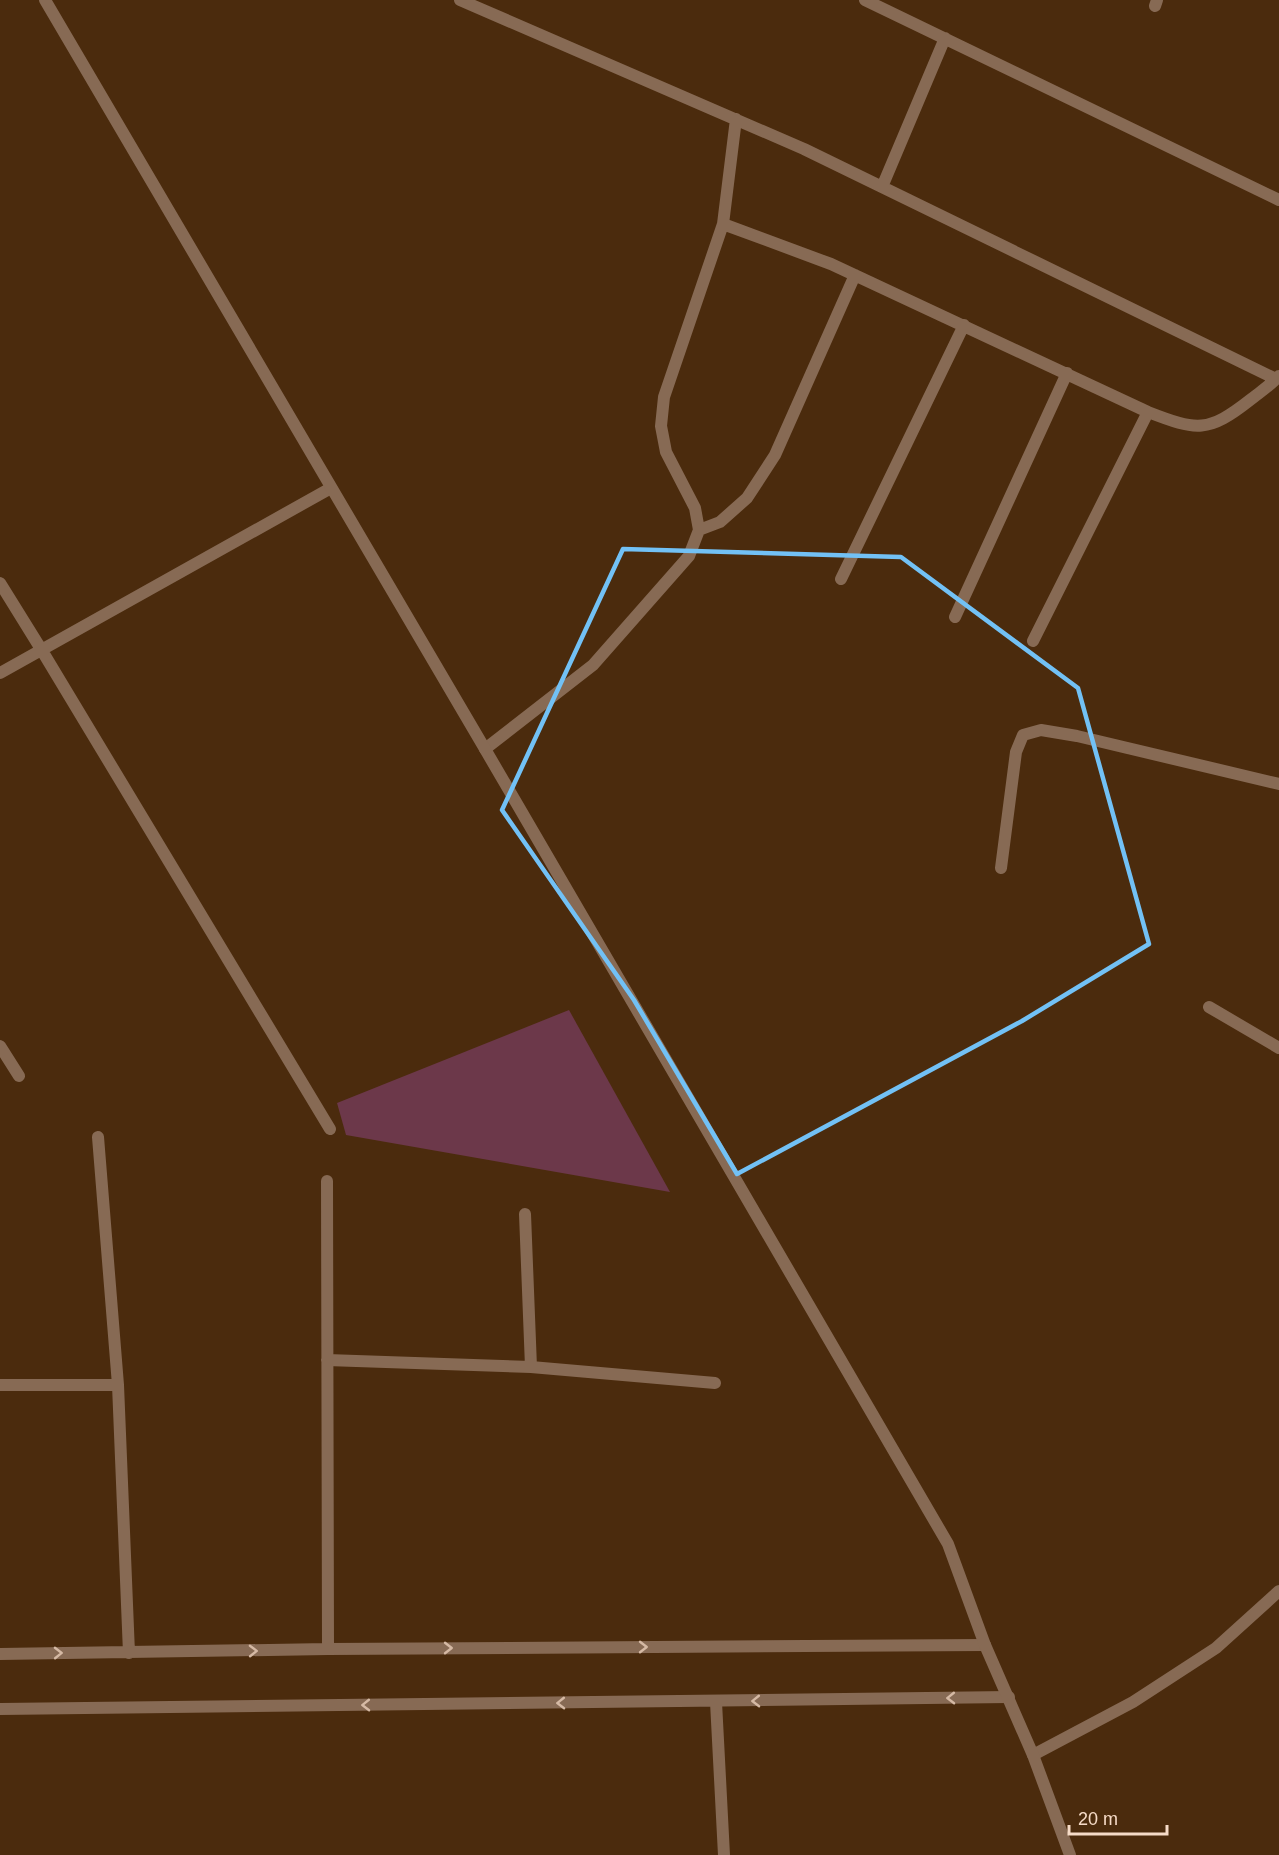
<svg xmlns="http://www.w3.org/2000/svg" width="1279" height="1855" font-family="Helvetica,sans-serif">
<style>
.green{fill:#6c384a}
.lines{fill:none;stroke-linecap:round;stroke-linejoin:round}
.service{stroke:#876a54;stroke-width:12}
.minor{stroke:#876a54;stroke-width:12}
.tertiary{stroke:#876a54;stroke-width:12}
.oneway{stroke:#d5b9a4}
.marked{fill:none;stroke:#72c1f5;stroke-width:4.5;stroke-linejoin:round}
</style>
<rect width="100%" height="100%" fill="#4b2b0d"/>
<path class="green" d="M 569,1010 L 670,1192 L 346,1135 L 337,1103 Z"/>
<g class="lines">
<path class="service" d="M 1001,868 L 1016,752 L 1023,735 L 1041,730 L 1077,736 L 1279,784"/>
<path class="minor" d="M 460,0 L 804,149 L 1276,379
M 865,0 L 1279,200
M 1155,6 L 1157,0
M 882,187 L 945,38
M 723,224 L 831,264 L 1148,412 C 1197,431 1208,433 1250,400 C 1260,392 1271,385 1279,376
M 699,530 L 720,522 L 747,498 L 775,455 L 855,275
M 841,579 L 964,325
M 0,583 L 41,649 L 330,1129
M 955,617 L 1067,373
M 1033,641 L 1148,412
M 0,673 L 331,488
M 485,749 L 593,665 L 689,556 L 699,530 L 695,508 L 666,452 L 661,426 L 664,397 L 723,224 L 736,119
M 1209,1007 L 1279,1048
M 0,1046 L 19,1076
M 98,1137 L 118,1385 L 129,1653
M 327,1181 L 328,1649
M 525,1214 L 531,1367
M 327,1360 L 531,1367 L 715,1383
M 0,1385 L 118,1385
M 0,1654 L 328,1649 L 985,1645
M 716,1702 L 724,1855
M 0,1709 L 1009,1697
M 1033,1755 L 1133,1702 L 1216,1648 L 1279,1591"/>
<path class="tertiary" d="M 45,0 L 485,749 L 948,1544 L 985,1645 L 1033,1755 L 1070,1855"/>
</g>
<defs><path id="oneway-chevron" d="M-2-3.5L2.5 0L-2 3.5" fill="none" stroke-width="1.6" stroke-linecap="round" stroke-linejoin="round" transform="scale(1.5)"/></defs>
<g class="oneway">
<use href="#oneway-chevron" transform="translate(643 1647)"/>
<use href="#oneway-chevron" transform="translate(448 1648)"/>
<use href="#oneway-chevron" transform="translate(253 1651) rotate(-1)"/>
<use href="#oneway-chevron" transform="translate(58 1653) rotate(-1)"/>
<use href="#oneway-chevron" transform="translate(951 1698) rotate(179)"/>
<use href="#oneway-chevron" transform="translate(756 1701) rotate(179)"/>
<use href="#oneway-chevron" transform="translate(561 1703) rotate(179)"/>
<use href="#oneway-chevron" transform="translate(366 1705) rotate(179)"/>
</g>
<path class="marked" d="M 623,549 L 901,557 L 1078,688 L 1149,944 L 1022,1021 L 737,1174 L 634,1000 L 502,810 Z"/>
<path d="M1069 1825v9h98v-9" fill="none" stroke="#f6dbc7" stroke-width="3"/>
<text x="1078" y="1825" font-size="18" fill="#f6dbc7" stroke="#4b2b0d" stroke-width="4.5" paint-order="stroke">20 m</text>
</svg>
